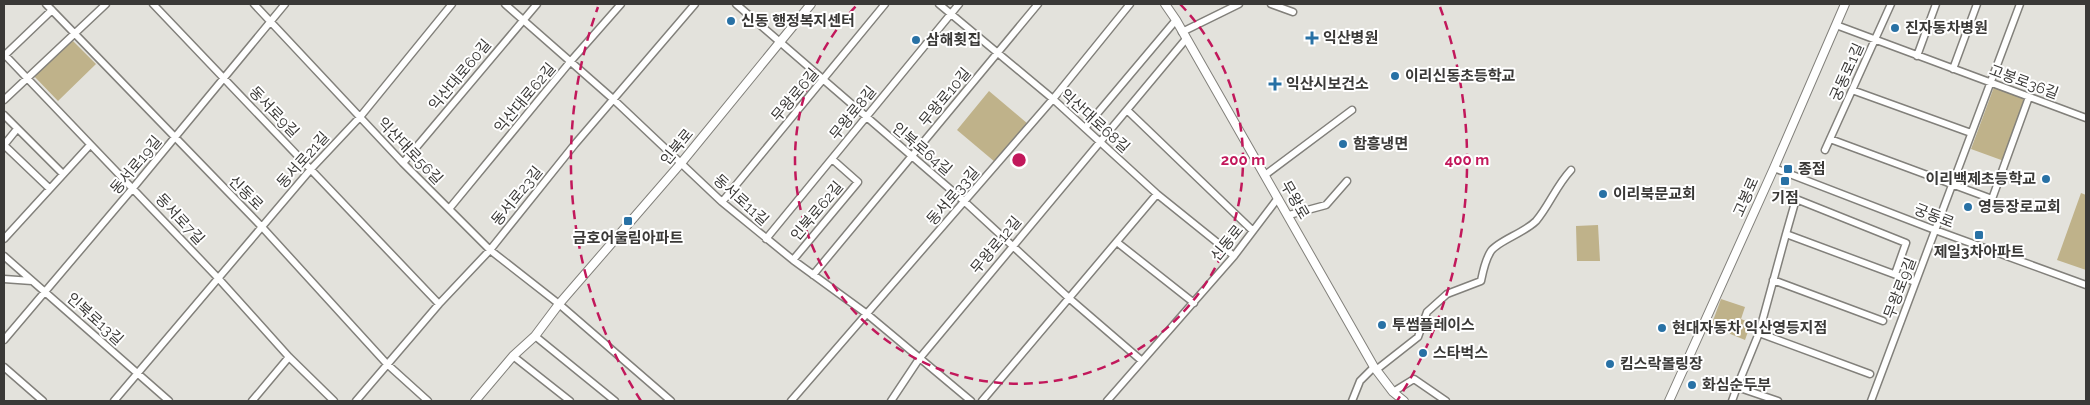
<svg xmlns="http://www.w3.org/2000/svg" width="2090" height="405" font-family="Raleway,'Noto Sans KR',sans-serif">
<style>
.green{fill:#bfb28a}
.lines{fill:none;stroke-linecap:round;stroke-linejoin:round}
.minor-casing{stroke:#82807b;stroke-width:9}
.tertiary-casing{stroke:#82807b;stroke-width:10}
.minor{stroke:#fff;stroke-width:6}
.tertiary{stroke:#fff;stroke-width:8}
.ring{fill:none;stroke:#c2185b;stroke-width:2.5;stroke-dasharray:9 6}
.poi-dot{fill:#2871a5;stroke:#fff;stroke-width:2}
.labels{text-anchor:middle;dominant-baseline:central;stroke-width:4;stroke-linejoin:round;paint-order:stroke}
.poi-label{font-size:15px;font-weight:bold;fill:#3a3937;stroke:#fff;text-anchor:start}
.street-label{font-size:15px;fill:#3a3937;stroke:#fff}
.centre{fill:#c2185b;stroke:#fff;stroke-width:2.5}
.ring-label{font-size:15px;text-anchor:middle;font-weight:bold;fill:#c2185b;stroke:#fff;stroke-width:4;stroke-linejoin:round;paint-order:stroke}
</style>
<rect width="100%" height="100%" fill="#e3e2dc"/>
<path class="green" d="M 73,41 L 96,64 L 58,101 L 32,74 Z
M 1994,87 L 2027,100 L 2004,161 L 1971,149 Z
M 989,91 L 1028,124 L 995,162 L 957,130 Z
M 2081,193 L 2086,195 L 2086,270 L 2057,260 Z
M 1598,225 L 1600,261 L 1577,261 L 1576,226 Z
M 1721,299 L 1745,307 L 1741,319 L 1751,323 L 1745,340 L 1711,326 Z"/>
<g class="lines">
<defs>
<path id="minor" d="M 46,4 L 262,227 L 387,364 L 428,401
M 153,4 L 439,304
M 254,4 L 403,163 L 490,250 L 559,304 L 671,401
M 505,4 L 613,99 L 722,202 L 793,260 L 867,314 L 971,401
M 736,4 L 965,202 L 1070,299 L 1142,361
M 939,4 L 1053,99 L 1157,194 L 1234,256
M 1271,4 L 1293,12
M 1836,25 L 2086,118
M 1182,32 L 1239,4
M 4,54 L 218,278 L 289,357 L 334,401
M 5,55 L 52,10
M 1917,56 L 1936,4
M 1953,69 L 1977,4
M 1852,90 L 1971,133
M 4,100 L 106,4
M 1127,110 L 1253,231
M 4,115 L 62,173
M 1085,128 L 1176,20
M 1830,139 L 1992,199 L 2029,97
M 4,145 L 49,188
M 4,145 L 17,129
M 1825,150 L 1891,4
M 403,163 L 537,4
M 1774,168 L 1935,230 L 2086,285
M 1265,175 L 1352,110
M 722,202 L 885,4
M 449,209 L 570,62 L 621,4
M 1289,215 L 1326,205 L 1347,181
M 4,239 L 90,145
M 766,239 L 959,4
M 1118,243 L 1194,303
M 4,256 L 169,401
M 793,260 L 858,182 L 832,159
M 1895,274 L 1906,243 L 1796,199 L 1786,234 L 1915,282
M 813,275 L 1038,4
M 4,279 L 32,281
M 1773,280 L 1883,321
M 1759,333 L 1870,374
M 535,336 L 615,401
M 4,340 L 133,188 L 285,4
M 513,356 L 570,401
M 4,367 L 43,401
M 1376,370 L 1418,337 L 1427,312 L 1447,294 L 1481,281 C 1483,271 1485,260 1491,251 C 1498,241 1524,233 1536,221 C 1549,206 1556,186 1571,170
M 1737,387 L 1759,333 L 1786,234
M 1393,392 L 1414,379 L 1446,401
M 114,401 L 311,169 L 360,117 L 452,4
M 252,401 L 289,357
M 356,401 L 439,304 L 490,250 L 575,144 L 695,4
M 791,401 L 1053,99 L 1130,4
M 891,401 L 919,359 L 1186,39
M 982,401 L 1157,194
M 1107,401 L 1234,256 L 1278,198
M 1352,401 L 1360,381 L 1374,367
M 1732,401 L 1737,387 L 1778,401
M 1871,401 L 2020,4"/>
<path id="tertiary" d="M 1165,4 L 1176,20 L 1374,367 L 1393,392 L 1404,401
M 475,401 L 513,356 L 535,336 L 559,304 L 682,162 L 811,4
M 1669,401 L 1774,168 L 1845,4"/>
</defs>
<use href="#minor" class="minor-casing"/>
<use href="#tertiary" class="tertiary-casing"/>
<use href="#minor" class="minor"/>
<use href="#tertiary" class="tertiary"/>
</g>
<g class="ring">
<path d="M1180 4A224 224 0 1 1 858 4"/>
<path d="M641 401A448 448 0 0 1 598 7M1440 7A448 448 0 0 1 1397 401"/>
</g>
<g class="poi-dot">
<circle cx="731" cy="21" r="5"/>
<circle cx="1895" cy="28" r="5"/>
<path d="M1309.5 30.5h5v5h5v5h-5v5h-5v-5h-5v-5h5z"/>
<circle cx="916" cy="40" r="5"/>
<circle cx="1395" cy="76" r="5"/>
<path d="M1272.5 76.5h5v5h5v5h-5v5h-5v-5h-5v-5h5z"/>
<circle cx="1343" cy="144" r="5"/>
<rect x="1783" y="164" width="10" height="10" rx="2.5"/>
<circle cx="2046" cy="179" r="5"/>
<rect x="1780" y="176" width="10" height="10" rx="2.5"/>
<circle cx="1603" cy="194" r="5"/>
<circle cx="1968" cy="207" r="5"/>
<rect x="623" y="216" width="10" height="10" rx="2.5"/>
<rect x="1974" y="230" width="10" height="10" rx="2.5"/>
<circle cx="1382" cy="325" r="5"/>
<circle cx="1662" cy="328" r="5"/>
<circle cx="1423" cy="353" r="5"/>
<circle cx="1610" cy="364" r="5"/>
<circle cx="1692" cy="385" r="5"/>
</g>
<g class="labels">
<g class="poi-label">
<text x="741" y="21">신동 행정복지센터</text>
<text x="1905" y="28">진자동차병원</text>
<text x="1323" y="38">익산병원</text>
<text x="926" y="40">삼해횟집</text>
<text x="1405" y="76">이리신동초등학교</text>
<text x="1286" y="84">익산시보건소</text>
<text x="1353" y="144">함흥냉면</text>
<text x="1798" y="169">종점</text>
<text x="2036" y="179" text-anchor="end">이리백제초등학교</text>
<text x="1613" y="194">이리북문교회</text>
<text x="1785" y="198" text-anchor="middle">기점</text>
<text x="1978" y="207">영등장로교회</text>
<text x="628" y="238" text-anchor="middle">금호어울림아파트</text>
<text x="1979" y="252" text-anchor="middle">제일3차아파트</text>
<text x="1392" y="325">투썸플레이스</text>
<text x="1672" y="328">현대자동차 익산영등지점</text>
<text x="1433" y="353">스타벅스</text>
<text x="1620" y="364">킴스락볼링장</text>
<text x="1702" y="385">화심순두부</text>
</g>
<g class="street-label">
<text transform="translate(1847 72) rotate(-66)">궁동로1길</text>
<text transform="translate(460 75) rotate(-50)">익산대로60길</text>
<text transform="translate(2024 82) rotate(20)">고봉로36길</text>
<text transform="translate(795 95) rotate(-50)">무왕로6길</text>
<text transform="translate(945 97) rotate(-50)">무왕로10길</text>
<text transform="translate(525 98) rotate(-50)">익산대로62길</text>
<text transform="translate(274 112) rotate(46)">동서로9길</text>
<text transform="translate(853 113) rotate(-51)">무왕로8길</text>
<text transform="translate(1095 121) rotate(42)">익산대로68길</text>
<text transform="translate(677 147) rotate(-51)">인북로</text>
<text transform="translate(922 149) rotate(40)">인북로64길</text>
<text transform="translate(410 151) rotate(46)">익산대로56길</text>
<text transform="translate(303 160) rotate(-48)">동서로21길</text>
<text transform="translate(136 165) rotate(-50)">동서로19길</text>
<text transform="translate(246 193) rotate(45)">신동로</text>
<text transform="translate(517 196) rotate(-51)">동서로23길</text>
<text transform="translate(953 196) rotate(-49)">동서로33길</text>
<text transform="translate(1746 197) rotate(-66)">고봉로</text>
<text transform="translate(741 200) rotate(42)">동서로11길</text>
<text transform="translate(1295 200) rotate(60)">무왕로</text>
<text transform="translate(817 211) rotate(-50)">인북로62길</text>
<text transform="translate(1934 216) rotate(21)">궁동로</text>
<text transform="translate(180 219) rotate(47)">동서로7길</text>
<text transform="translate(1227 243) rotate(-51)">신동로</text>
<text transform="translate(996 245) rotate(-50)">무왕로12길</text>
<text transform="translate(1900 288) rotate(-69)">무왕로9길</text>
<text transform="translate(95 319) rotate(42)">인북로13길</text>
</g>
</g>
<circle cx="1019" cy="160" r="8" class="centre"/>
<g class="ring-label">
<text x="1243" y="165">200 m</text>
<text x="1467" y="165">400 m</text>
</g>
<rect width="2090" height="405" fill="none" stroke="#3a3937" stroke-width="10"/>
</svg>
